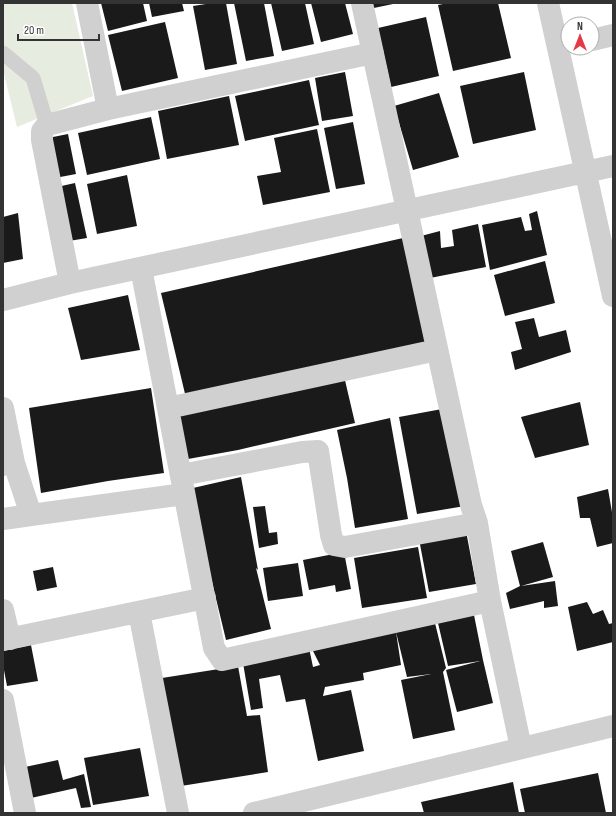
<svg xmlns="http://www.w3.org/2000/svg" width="616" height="816" font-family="'Sofia Sans Condensed',sans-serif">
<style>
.green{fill:#e6ecdf}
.building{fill:#1a1a1a}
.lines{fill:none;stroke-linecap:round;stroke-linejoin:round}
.service{stroke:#d0d0d0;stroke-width:15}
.minor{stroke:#d0d0d0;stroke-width:22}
</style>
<rect width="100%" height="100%" fill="#fff"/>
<path class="green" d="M 3,3 L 72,3 L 93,96 L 17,127 L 3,70 Z"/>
<path class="building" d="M 101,3 L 143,3 L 147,21 L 108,31 Z
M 149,3 L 182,3 L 184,11 L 152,17 Z
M 212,3 L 226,3 L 237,64 L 205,70 L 193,6 Z
M 234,3 L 264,3 L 274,56 L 246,61 Z
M 271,3 L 305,3 L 314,44 L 282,51 Z
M 311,3 L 345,3 L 353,34 L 321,42 Z
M 367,3 L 393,3 L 393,4 L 369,9 Z
M 448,3 L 498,3 L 511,58 L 453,71 L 438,5 Z
M 426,17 L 439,76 L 391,87 L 378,28 Z
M 165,22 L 178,78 L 122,91 L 108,35 Z
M 345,72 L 353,116 L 322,121 L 315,78 Z
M 524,72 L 536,130 L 473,144 L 460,86 Z
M 309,80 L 319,125 L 245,141 L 235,96 Z
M 439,93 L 459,157 L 413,170 L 394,106 Z
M 229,96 L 239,145 L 167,159 L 158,111 Z
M 151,117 L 160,159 L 87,175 L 78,133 Z
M 353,122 L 365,184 L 336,189 L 324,128 Z
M 317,129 L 330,192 L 263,205 L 257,176 L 281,172 L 274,138 Z
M 68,134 L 76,174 L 55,178 L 48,138 Z
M 127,175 L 137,226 L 97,234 L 87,184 Z
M 75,183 L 87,238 L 69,241 L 57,187 Z
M 537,211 L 547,255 L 490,270 L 482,225 L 521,217 L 525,231 L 532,230 L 529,214 Z
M 18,213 L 23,259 L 3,263 L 3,217 Z
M 478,224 L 486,267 L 430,278 L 421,236 L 440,231 L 441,248 L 454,246 L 452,230 Z
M 403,238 L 427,343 L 186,398 L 161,293 Z
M 545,261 L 555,303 L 505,316 L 494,275 Z
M 128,295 L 140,350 L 81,360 L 68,308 Z
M 534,318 L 539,337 L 566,330 L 571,352 L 515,370 L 511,352 L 522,349 L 515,322 Z
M 344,376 L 355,423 L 238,450 L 188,459 L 178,412 Z
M 151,388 L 164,473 L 108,481 L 41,493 L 29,408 Z
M 580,402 L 589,445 L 535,458 L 521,417 Z
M 442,409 L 471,505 L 417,514 L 399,417 Z
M 390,418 L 408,519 L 355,528 L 347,478 L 337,430 Z
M 241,477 L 258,570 L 256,568 L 271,629 L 226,640 L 211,578 L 193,488 Z
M 608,489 L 613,518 L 613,543 L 597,547 L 590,518 L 580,518 L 577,497 Z
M 265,506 L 269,533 L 277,532 L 278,544 L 259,548 L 253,507 Z
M 466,531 L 476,584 L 429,592 L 419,539 Z
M 543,542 L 553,577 L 521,586 L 555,581 L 558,606 L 544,608 L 544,601 L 510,609 L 506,593 L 520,586 L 511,551 Z
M 418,547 L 427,598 L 362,608 L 354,558 Z
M 344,552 L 351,589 L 336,592 L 335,585 L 309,590 L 303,560 Z
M 298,563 L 303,596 L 268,601 L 263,568 Z
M 53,567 L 57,587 L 37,591 L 33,571 Z
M 587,602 L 593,614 L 603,610 L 609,624 L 613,623 L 613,642 L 577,651 L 568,607 Z
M 474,615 L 483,660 L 493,703 L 457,712 L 446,670 L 480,661 L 448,666 L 438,623 Z
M 435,623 L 446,668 L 443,672 L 455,730 L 413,739 L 401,680 L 431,674 L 407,677 L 396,632 L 401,665 L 363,673 L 364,680 L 325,687 L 323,696 L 351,690 L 364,751 L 318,761 L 305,699 L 286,702 L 280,675 L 259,679 L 263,708 L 251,710 L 243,663 L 309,648 L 313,667 L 320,665 L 311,647 Z
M 31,645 L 38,681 L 7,686 L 3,665 L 3,651 Z
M 238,666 L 247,716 L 260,715 L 268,772 L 181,786 L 162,678 Z
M 140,748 L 149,796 L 93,805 L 84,758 Z
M 58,760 L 63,780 L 84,774 L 91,807 L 81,808 L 76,788 L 31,798 L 25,767 Z
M 598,773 L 606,813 L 525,813 L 520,789 Z
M 513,782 L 519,813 L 424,813 L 421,802 Z"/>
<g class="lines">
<path class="service" d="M 3,53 L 33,78 L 47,125"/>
<path class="minor" d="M 87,3 L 108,109
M 362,3 L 471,505 L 477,523 L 490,601 L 521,748
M 548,3 L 613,296
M 592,40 L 613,35
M 141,268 L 214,648 L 222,660 L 490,601
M 70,283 L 42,140 L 42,131 L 47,125 L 108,109 L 373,53
M 3,300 L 70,283 L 613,166
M 3,408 L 14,463 L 3,465
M 168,408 L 437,350
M 14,463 L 31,515 L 184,494
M 181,475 L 302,452 L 318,451 L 331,535 L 334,545 L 345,547 L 477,523
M 3,519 L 31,515
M 3,610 L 10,639
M 139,612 L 178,813
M 3,640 L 205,598
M 3,700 L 25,813
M 254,813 L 613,726"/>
</g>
<rect width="616" height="816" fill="none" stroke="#333333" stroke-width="8"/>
<g transform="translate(580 36)"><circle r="19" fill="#ffffff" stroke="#adadad"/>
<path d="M0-3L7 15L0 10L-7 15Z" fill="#e63946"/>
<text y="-6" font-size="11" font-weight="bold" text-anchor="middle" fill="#333333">N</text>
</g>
<path d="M18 34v6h81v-6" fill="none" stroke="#333333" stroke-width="2"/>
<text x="24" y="34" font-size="12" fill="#333333" stroke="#ffffff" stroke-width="3" paint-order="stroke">20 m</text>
</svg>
